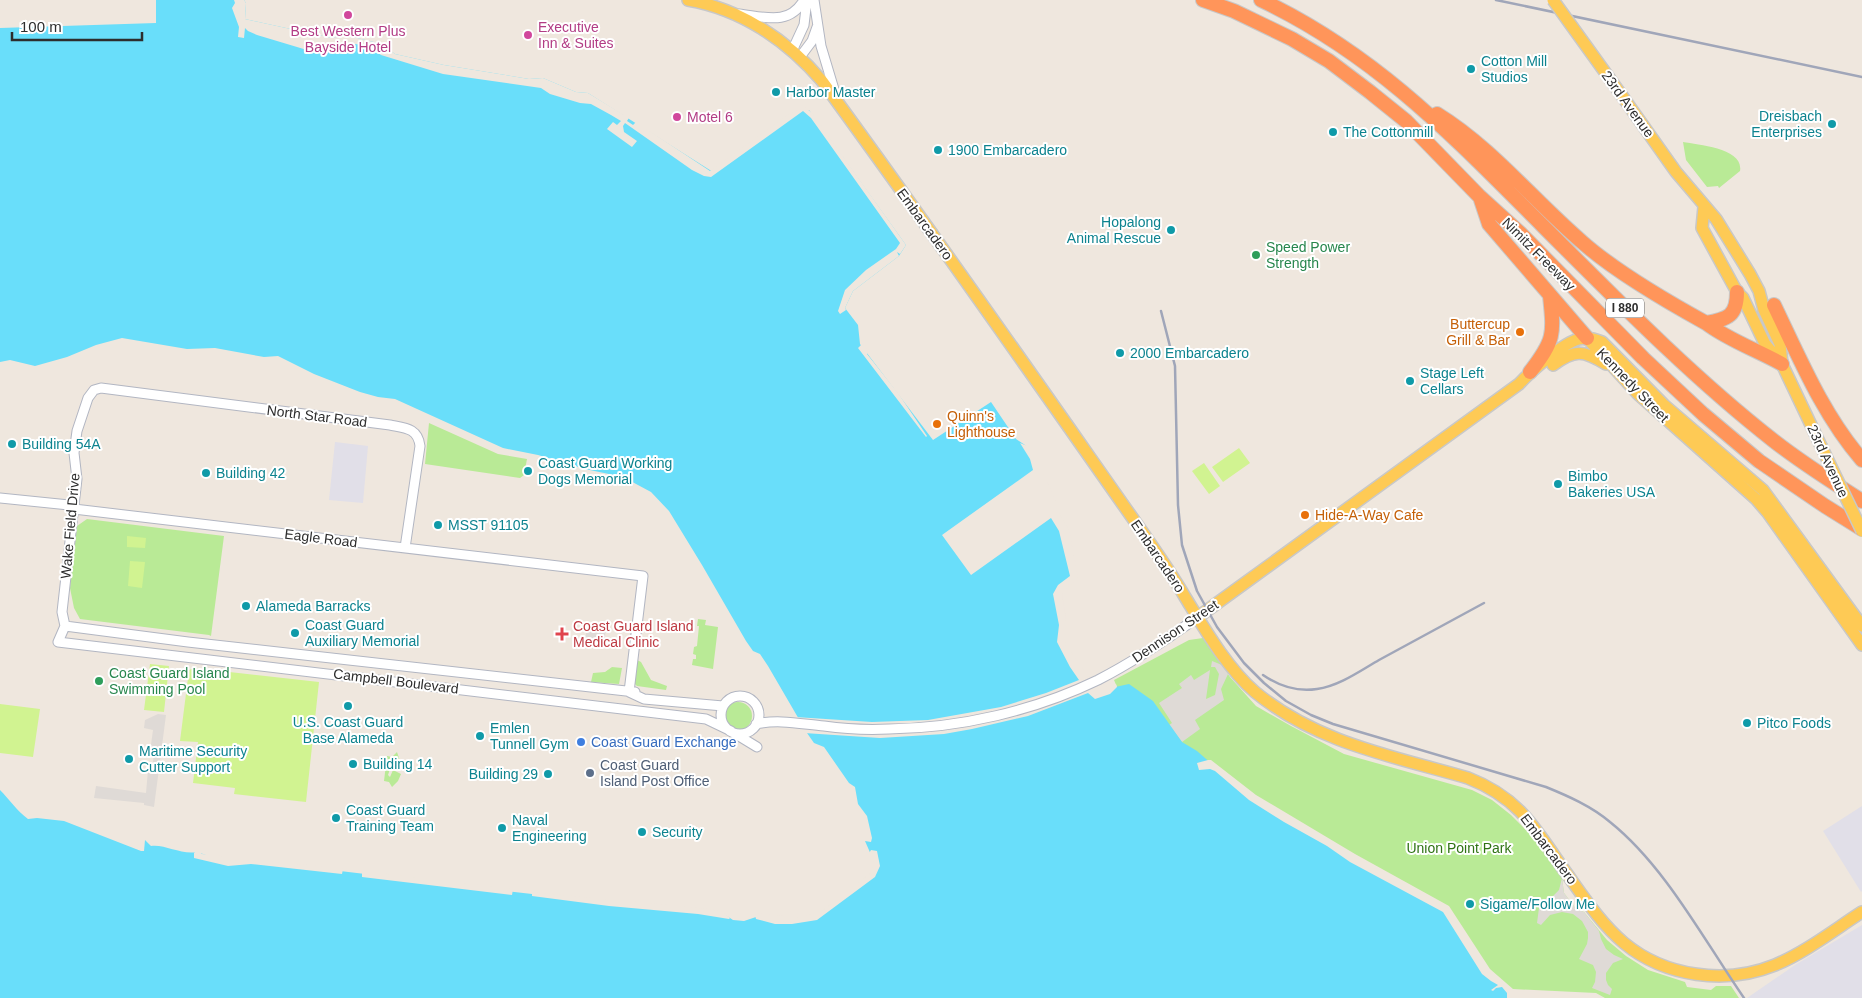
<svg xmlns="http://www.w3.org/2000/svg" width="1862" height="998" font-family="Helvetica,sans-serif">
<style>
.industrial{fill:#e1dfe8}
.green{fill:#b9ea96}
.pitch{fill:#d1f391}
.plaza{fill:#dfdad6}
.water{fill:#69defa}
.pier{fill:#efe7de}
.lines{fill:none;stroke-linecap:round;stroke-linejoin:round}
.minor-casing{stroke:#b2b6c2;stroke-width:11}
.major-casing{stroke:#c8c8c8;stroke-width:14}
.highway-casing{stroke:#c8c8c8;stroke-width:16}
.minor{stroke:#fff;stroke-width:9}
.major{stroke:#feca55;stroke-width:11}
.highway{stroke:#ff955a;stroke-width:14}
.rail{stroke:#a0a6b9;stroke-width:2.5}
.major-bridge-casing{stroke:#c8c8c8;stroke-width:14;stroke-linecap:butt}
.major-bridge{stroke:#feca55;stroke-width:11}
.hotel-dot{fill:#d1479c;stroke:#fff;stroke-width:2}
.culture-dot{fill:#0f9aa8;stroke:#fff;stroke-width:2}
.leisure-dot{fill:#2e9e5b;stroke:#fff;stroke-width:2}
.food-dot{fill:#e8710a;stroke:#fff;stroke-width:2}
.health-dot{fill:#e0444e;stroke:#fff;stroke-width:2}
.shop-dot{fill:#3f7fe0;stroke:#fff;stroke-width:2}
.service-dot{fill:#5c6f8a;stroke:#fff;stroke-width:2}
.labels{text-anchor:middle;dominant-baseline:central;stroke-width:4;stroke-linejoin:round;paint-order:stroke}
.shield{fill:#fff;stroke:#6c6c6c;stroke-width:1}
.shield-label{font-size:12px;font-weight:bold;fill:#2d2d2d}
.hotel-label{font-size:14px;fill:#b23c85;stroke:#fff;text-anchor:start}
.culture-label{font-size:14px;fill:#0d838f;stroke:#fff;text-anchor:start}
.street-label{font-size:14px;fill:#2d2d2d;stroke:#fff}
.leisure-label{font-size:14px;fill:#27864d;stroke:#fff;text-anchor:start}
.food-label{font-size:14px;fill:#c56008;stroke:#fff;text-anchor:start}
.health-label{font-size:14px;fill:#be3a42;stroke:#fff;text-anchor:start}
.shop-label{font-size:14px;fill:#366cbe;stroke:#fff;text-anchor:start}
.service-label{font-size:14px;fill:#4e5e75;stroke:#fff;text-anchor:start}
.park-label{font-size:14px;fill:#2f7314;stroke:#fff}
</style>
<rect width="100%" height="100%" fill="#efe7de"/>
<path class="industrial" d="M 335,442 L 368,446 L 363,503 L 329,500 Z
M 1862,806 L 1862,891 L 1861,892 L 1823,831 Z
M 1862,925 L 1862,998 L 1747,998 L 1795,965 Z"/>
<path class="green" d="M 1683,142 C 1699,145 1744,148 1740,171 L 1719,188 L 1718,186 L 1707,187 L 1686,160 Z
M 429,423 L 498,454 L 527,459 L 524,475 L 520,478 L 425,464 Z
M 87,519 L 224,536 L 211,636 L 209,635 L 80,619 L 74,608 L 70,588 L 77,526 Z
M 698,619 L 706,620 L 705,625 L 718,627 L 713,669 L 692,665 L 693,659 L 696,659 L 696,655 L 693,654 L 694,647 L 697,646 L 699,626 L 697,626 Z
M 1203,638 L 1230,677 L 1256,706 L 1291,726 L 1344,754 L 1472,790 L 1492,800 L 1511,815 L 1532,836 L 1562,878 L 1564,893 L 1576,909 L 1584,912 L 1607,940 L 1626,956 L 1648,970 L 1685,982 L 1687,987 L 1711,990 L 1716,986 L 1731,986 L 1739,998 L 1602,998 L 1512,991 L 1255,797 L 1110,694 L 1117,687 L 1114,680 L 1189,640 Z
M 637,660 L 641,662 L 651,680 L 667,686 L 666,690 L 637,686 L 634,683 Z
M 612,667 L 622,668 L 619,684 L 591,682 L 593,673 L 605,672 Z
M724 716a14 14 0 1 1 28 0a14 14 0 1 1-28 0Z
M 397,752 L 402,767 L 390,769 L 388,775 L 390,777 L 393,770 L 401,774 L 398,781 L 392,787 L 389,782 L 384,781 L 387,756 L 392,757 Z"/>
<path class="pitch" d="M 1239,448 L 1250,463 L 1223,482 L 1212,467 Z
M 1204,463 L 1220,486 L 1209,494 L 1192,471 Z
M 127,536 L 146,538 L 145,548 L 127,547 Z
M 130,561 L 145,562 L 142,588 L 128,586 Z
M 150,664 L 169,666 L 164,712 L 144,710 Z
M 194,668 L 319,682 L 306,802 L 234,794 L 235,788 L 193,783 L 198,742 L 180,741 L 189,670 Z
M 0,704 L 40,709 L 33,757 L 0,753 Z"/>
<path class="plaza" d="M 587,625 L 606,627 L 604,646 L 585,643 Z
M 1212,661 L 1222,665 L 1228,674 L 1221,689 L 1224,700 L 1195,720 L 1200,729 L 1182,742 L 1169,725 L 1172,723 L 1159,703 L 1182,688 L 1179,684 L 1191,675 L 1194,680 L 1210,670 L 1206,699 L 1215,695 L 1219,674 L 1215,667 L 1211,667 Z
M 158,714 L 166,715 L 154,807 L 144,805 L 144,803 L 94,798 L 96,786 L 146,793 L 148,770 L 152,770 L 154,753 L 150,752 L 153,730 L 144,728 L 145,720 Z
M 1562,878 L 1564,893 L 1576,909 L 1584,912 L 1599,931 L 1601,939 L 1606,949 L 1614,955 L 1623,959 L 1613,963 L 1606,973 L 1606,980 L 1608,985 L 1612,989 L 1610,995 L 1592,988 L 1595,982 L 1596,972 L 1593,965 L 1579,959 L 1587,944 L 1588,938 L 1588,932 L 1582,921 L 1573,914 L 1562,912 L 1550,915 L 1541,925 L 1537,923 L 1539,908 L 1530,898 L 1542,900 L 1552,897 L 1559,890 Z"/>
<path class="water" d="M 156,0 L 244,0 L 246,3 L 245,19 L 332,38 L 345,35 L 382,44 L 395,54 L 444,65 L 529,79 L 543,78 L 576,92 L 588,93 L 713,172 L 802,110 L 809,110 L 906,245 L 899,256 L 853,291 L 845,308 L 858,325 L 860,344 L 933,440 L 991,402 L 1016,439 L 1025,445 L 1066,529 L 1075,578 L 1060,593 L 1063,645 L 1088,679 L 1106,689 L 1129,684 L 1153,701 L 1182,742 L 1197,751 L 1213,765 L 1255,797 L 1447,908 L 1488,971 L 1512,991 L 1602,998 L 0,998 L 0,790 C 10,800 17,811 28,819 L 37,818 L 64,821 L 141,851 L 144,851 L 145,840 L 151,846 C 165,844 181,855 197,852 L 230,863 L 253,863 L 340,871 L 532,894 L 709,912 L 724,914 L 733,920 L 744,921 L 762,915 L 798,920 L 823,913 L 875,873 L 877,860 L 872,857 L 865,841 L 871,842 L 872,838 L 867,816 L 858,804 L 855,787 L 849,783 L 824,747 L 814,743 L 807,733 L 768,666 L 760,654 L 753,651 L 746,641 L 702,565 L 669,511 L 651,492 L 623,477 L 585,469 L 538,455 L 503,448 L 395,399 L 378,397 L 360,392 L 314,374 L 278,356 L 264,357 L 215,348 L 187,349 L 122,338 L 96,345 L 67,357 L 35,366 L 10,360 L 0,362 L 0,28 L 156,23 Z"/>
<path class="pier" d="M 234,0 L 244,0 L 246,3 L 245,19 L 332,38 L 345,35 L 382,44 L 395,54 L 444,65 L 529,79 L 543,78 L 576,92 L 588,93 L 624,115 L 626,113 L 630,116 L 627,121 L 633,125 L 636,122 L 710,171 L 789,114 L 805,107 L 813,114 L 906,245 L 900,254 L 897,252 L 899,256 L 853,291 L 845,308 L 846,310 L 840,314 L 838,311 L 845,290 L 866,270 L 896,249 L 900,243 L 811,118 L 803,111 L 711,177 L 704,176 L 692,170 L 625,123 L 623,126 L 624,132 L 637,141 L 632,147 L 607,129 L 613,122 L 617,125 L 621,121 L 611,115 L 591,104 L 580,103 L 550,94 L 541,88 L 443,74 L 381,55 L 368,45 L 339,43 L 329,49 L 321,52 L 307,50 L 257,35 L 248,31 L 245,28 L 244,38 L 238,37 L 239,27 L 232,8 L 235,3 Z
M 863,343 L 869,351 L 867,354 L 898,393 L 927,436 L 926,437 L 858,348 Z
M 1020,443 L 1030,447 L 1039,465 L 1037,467 L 1044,476 L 1061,511 L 1059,513 L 1069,530 L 1078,577 L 1062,594 L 1066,619 L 1065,644 L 1090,678 L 1107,687 L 1116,684 L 1117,687 L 1110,694 L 1095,699 L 1088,693 L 1028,716 L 972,729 L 944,734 L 880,738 L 804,733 L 795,717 L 872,722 L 928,720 L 1001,707 L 1046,693 L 1079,680 L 1070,667 L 1057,642 L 1059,625 L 1053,594 L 1058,585 L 1070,576 L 1059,531 L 1051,518 L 971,575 L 942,535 L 1033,470 L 1030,459 Z
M 1208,760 L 1211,760 L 1256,795 L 1355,854 L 1449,906 L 1490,969 L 1513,989 L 1596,993 L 1605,998 L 1507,998 L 1507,993 L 1502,987 L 1496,988 L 1493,991 L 1491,990 L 1498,985 L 1491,981 L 1482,974 L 1443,912 L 1350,862 L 1327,846 L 1284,822 L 1249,800 L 1215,771 L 1210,769 L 1199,770 L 1197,763 Z
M 197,850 L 202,854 L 221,856 L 231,861 L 254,860 L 340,868 L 343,869 L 342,874 L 251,864 L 228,866 L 194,858 L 194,853 Z
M 871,850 L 877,851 L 880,866 L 875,877 L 817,920 L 792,924 L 775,924 L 756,919 L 755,915 L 761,913 L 798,918 L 822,911 L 872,872 L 874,862 L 870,859 L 868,855 Z
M 362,871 L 513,889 L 512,895 L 362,877 Z
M 532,892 L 709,909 L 723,912 L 730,918 L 729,919 L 698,914 L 609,906 L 532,896 Z"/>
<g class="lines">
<defs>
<path id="minor" d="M 814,0 L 821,46 L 836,96
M 739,14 C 765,17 789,26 804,0
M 792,51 L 804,25 L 807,0
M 800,57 L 812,41 L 817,27
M 0,498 L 69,505 L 74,509 L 643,576 L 629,692 L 644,699 L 723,706
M 405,548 L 420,446 C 418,428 405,428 390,425 L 101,388 L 94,390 L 88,398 L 77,431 L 74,453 L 77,479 L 62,612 L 65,626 L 58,642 L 706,719 L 731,731
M 65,626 L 188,642 L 635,692
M721 715a19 19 0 1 1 38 0a19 19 0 1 1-38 0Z
M 756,724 C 779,719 801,724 824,726 C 845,729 867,730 889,729 C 960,728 1034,711 1098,680 C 1133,662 1166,640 1198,617
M 734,733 L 757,747"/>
<path id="major" d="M 688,0 C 741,9 787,40 822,81 C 929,227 1032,375 1136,523 C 1153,547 1170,571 1185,597 C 1204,628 1227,668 1255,692 C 1317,743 1392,756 1468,778 C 1517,797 1534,826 1562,867 C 1581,893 1599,922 1624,943 C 1665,977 1726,985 1775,965 C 1806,952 1834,930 1862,912
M 1620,93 L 1676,172 L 1716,219 L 1750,274 L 1759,291 L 1764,310 L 1780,344 L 1782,364
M 1704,207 L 1702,228 L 1737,292 L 1743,298 L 1765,344 L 1782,364 L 1821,446
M 1587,338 L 1638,394 L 1756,499 L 1768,513 L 1862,645
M 1553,365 C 1575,349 1583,350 1606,364
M 1198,617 L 1519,384 C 1531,371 1563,343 1579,339 C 1587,337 1595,339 1602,342 L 1664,405 L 1763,490 L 1862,626"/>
<path id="highway" d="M 1203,0 L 1234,11 L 1292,39 L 1329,61 L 1370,92 L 1406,121 L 1479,196 L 1521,234 L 1643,358 L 1703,414 L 1759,461 L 1825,506 L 1862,529
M 1261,0 C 1377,55 1454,137 1543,226 C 1617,300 1691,376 1774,441 C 1802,463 1832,482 1862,501
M 1437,114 C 1492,148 1533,200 1582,242 C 1616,272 1666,301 1706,323 C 1728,340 1757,350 1782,364
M 1481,200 L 1489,224 L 1587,338
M 1774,305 C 1800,359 1823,415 1862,460
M 1706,323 C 1728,319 1737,316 1737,292
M 1530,372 C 1555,340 1554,334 1550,296"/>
</defs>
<use href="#minor" class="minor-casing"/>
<use href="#major" class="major-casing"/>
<use href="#highway" class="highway-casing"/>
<use href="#minor" class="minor"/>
<use href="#major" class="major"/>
<use href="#highway" class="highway"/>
<path class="rail" d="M 1496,0 L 1862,77
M 1161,311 L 1175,366 L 1178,505 L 1182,545 L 1197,591 L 1217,627 L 1244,663 L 1264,683 L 1286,701 L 1311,715 L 1333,724 L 1546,787 C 1568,796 1591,806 1610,822 C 1665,866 1704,940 1744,998
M 1263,675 C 1279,686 1298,692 1317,689 C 1339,686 1360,671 1379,660 C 1414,641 1449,622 1484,603"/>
<defs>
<path id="major-bridge" d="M 1553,0 L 1620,93
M 1821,446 L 1862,531"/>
</defs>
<use href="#major-bridge" class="major-bridge-casing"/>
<use href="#major-bridge" class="major-bridge"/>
</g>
<g class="hotel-dot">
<circle cx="348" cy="15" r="5"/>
<circle cx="528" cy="35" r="5"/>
<circle cx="677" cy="117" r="5"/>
</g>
<g class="culture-dot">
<circle cx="1471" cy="69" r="5"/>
<circle cx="776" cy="92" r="5"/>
<circle cx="1832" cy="124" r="5"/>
<circle cx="1333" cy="132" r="5"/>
<circle cx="938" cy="150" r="5"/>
<circle cx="1171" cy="230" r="5"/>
<circle cx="1120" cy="353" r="5"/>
<circle cx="1410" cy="381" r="5"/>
<circle cx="12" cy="444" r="5"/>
<circle cx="528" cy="471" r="5"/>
<circle cx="206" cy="473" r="5"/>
<circle cx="1558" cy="484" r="5"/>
<circle cx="438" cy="525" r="5"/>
<circle cx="246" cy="606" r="5"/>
<circle cx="295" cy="633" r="5"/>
<circle cx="348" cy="706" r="5"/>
<circle cx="1747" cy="723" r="5"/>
<circle cx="480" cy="736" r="5"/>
<circle cx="129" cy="759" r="5"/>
<circle cx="353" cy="764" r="5"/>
<circle cx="548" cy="774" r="5"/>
<circle cx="336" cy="818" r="5"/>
<circle cx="502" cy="828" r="5"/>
<circle cx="642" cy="832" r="5"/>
<circle cx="1470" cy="904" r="5"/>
</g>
<g class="leisure-dot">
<circle cx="1256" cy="255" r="5"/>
<circle cx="99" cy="681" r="5"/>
</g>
<g class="food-dot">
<circle cx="1520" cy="332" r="5"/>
<circle cx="937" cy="424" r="5"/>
<circle cx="1305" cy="515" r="5"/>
</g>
<path class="health-dot" d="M559.5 626.5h5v5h5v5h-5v5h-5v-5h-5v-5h5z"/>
<circle class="shop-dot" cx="581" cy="742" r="5"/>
<circle class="service-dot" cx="590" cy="773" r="5"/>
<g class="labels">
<rect class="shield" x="1606" y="298.5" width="38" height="19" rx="4"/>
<g class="shield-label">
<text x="1625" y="308">I 880</text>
</g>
<g class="hotel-label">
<text x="538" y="27">Executive<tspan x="538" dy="16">Inn &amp; Suites</tspan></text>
<text x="348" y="31" text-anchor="middle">Best Western Plus<tspan x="348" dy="16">Bayside Hotel</tspan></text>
<text x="687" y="117">Motel 6</text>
</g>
<g class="culture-label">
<text x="1481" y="61">Cotton Mill<tspan x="1481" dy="16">Studios</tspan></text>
<text x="786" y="92">Harbor Master</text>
<text x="1822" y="116" text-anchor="end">Dreisbach<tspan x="1822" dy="16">Enterprises</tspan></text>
<text x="1343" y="132">The Cottonmill</text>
<text x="948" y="150">1900 Embarcadero</text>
<text x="1161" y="222" text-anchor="end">Hopalong<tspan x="1161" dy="16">Animal Rescue</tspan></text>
<text x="1130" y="353">2000 Embarcadero</text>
<text x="1420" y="373">Stage Left<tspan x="1420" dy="16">Cellars</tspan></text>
<text x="22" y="444">Building 54A</text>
<text x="538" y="463">Coast Guard Working<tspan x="538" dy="16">Dogs Memorial</tspan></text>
<text x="216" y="473">Building 42</text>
<text x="1568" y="476">Bimbo<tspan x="1568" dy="16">Bakeries USA</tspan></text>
<text x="448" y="525">MSST 91105</text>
<text x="256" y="606">Alameda Barracks</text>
<text x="305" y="625">Coast Guard<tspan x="305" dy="16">Auxiliary Memorial</tspan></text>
<text x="348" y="722" text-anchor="middle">U.S. Coast Guard<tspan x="348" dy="16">Base Alameda</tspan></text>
<text x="1757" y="723">Pitco Foods</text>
<text x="490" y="728">Emlen<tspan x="490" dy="16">Tunnell Gym</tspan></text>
<text x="139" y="751">Maritime Security<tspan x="139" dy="16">Cutter Support</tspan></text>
<text x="363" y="764">Building 14</text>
<text x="538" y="774" text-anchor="end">Building 29</text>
<text x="346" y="810">Coast Guard<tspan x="346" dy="16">Training Team</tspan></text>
<text x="512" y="820">Naval<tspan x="512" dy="16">Engineering</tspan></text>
<text x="652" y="832">Security</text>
<text x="1480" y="904">Sigame/Follow Me</text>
</g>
<g class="street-label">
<text transform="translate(1628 104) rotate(54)">23rd Avenue</text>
<text transform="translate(925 224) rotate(54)">Embarcadero</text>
<text transform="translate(1539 254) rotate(45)">Nimitz Freeway</text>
<text transform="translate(1633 385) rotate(46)">Kennedy Street</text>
<text transform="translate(317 416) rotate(7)">North Star Road</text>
<text transform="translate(1828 461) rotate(65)">23rd Avenue</text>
<text transform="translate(70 526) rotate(-85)">Wake Field Drive</text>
<text transform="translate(321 538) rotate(7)">Eagle Road</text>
<text transform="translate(1158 556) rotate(56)">Embarcadero</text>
<text transform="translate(1175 631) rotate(-34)">Dennison Street</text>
<text transform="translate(396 681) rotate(7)">Campbell Boulevard</text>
<text transform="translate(1549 849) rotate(53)">Embarcadero</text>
</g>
<g class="leisure-label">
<text x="1266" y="247">Speed Power<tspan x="1266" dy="16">Strength</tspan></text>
<text x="109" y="673">Coast Guard Island<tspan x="109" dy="16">Swimming Pool</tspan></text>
</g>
<g class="food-label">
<text x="1510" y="324" text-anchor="end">Buttercup<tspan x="1510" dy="16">Grill &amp; Bar</tspan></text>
<text x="947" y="416">Quinn's<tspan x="947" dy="16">Lighthouse</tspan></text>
<text x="1315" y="515">Hide-A-Way Cafe</text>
</g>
<g class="health-label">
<text x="573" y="626">Coast Guard Island<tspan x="573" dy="16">Medical Clinic</tspan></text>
</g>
<g class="shop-label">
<text x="591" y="742">Coast Guard Exchange</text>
</g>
<g class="service-label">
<text x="600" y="765">Coast Guard<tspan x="600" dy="16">Island Post Office</tspan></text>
</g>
<g class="park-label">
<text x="1459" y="848">Union Point Park</text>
</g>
</g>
<path d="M12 32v8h130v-8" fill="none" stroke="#2d2d2d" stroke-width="2.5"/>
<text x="20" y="32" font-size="15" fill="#2d2d2d" stroke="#ffffff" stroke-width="4" paint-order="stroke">100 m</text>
</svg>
